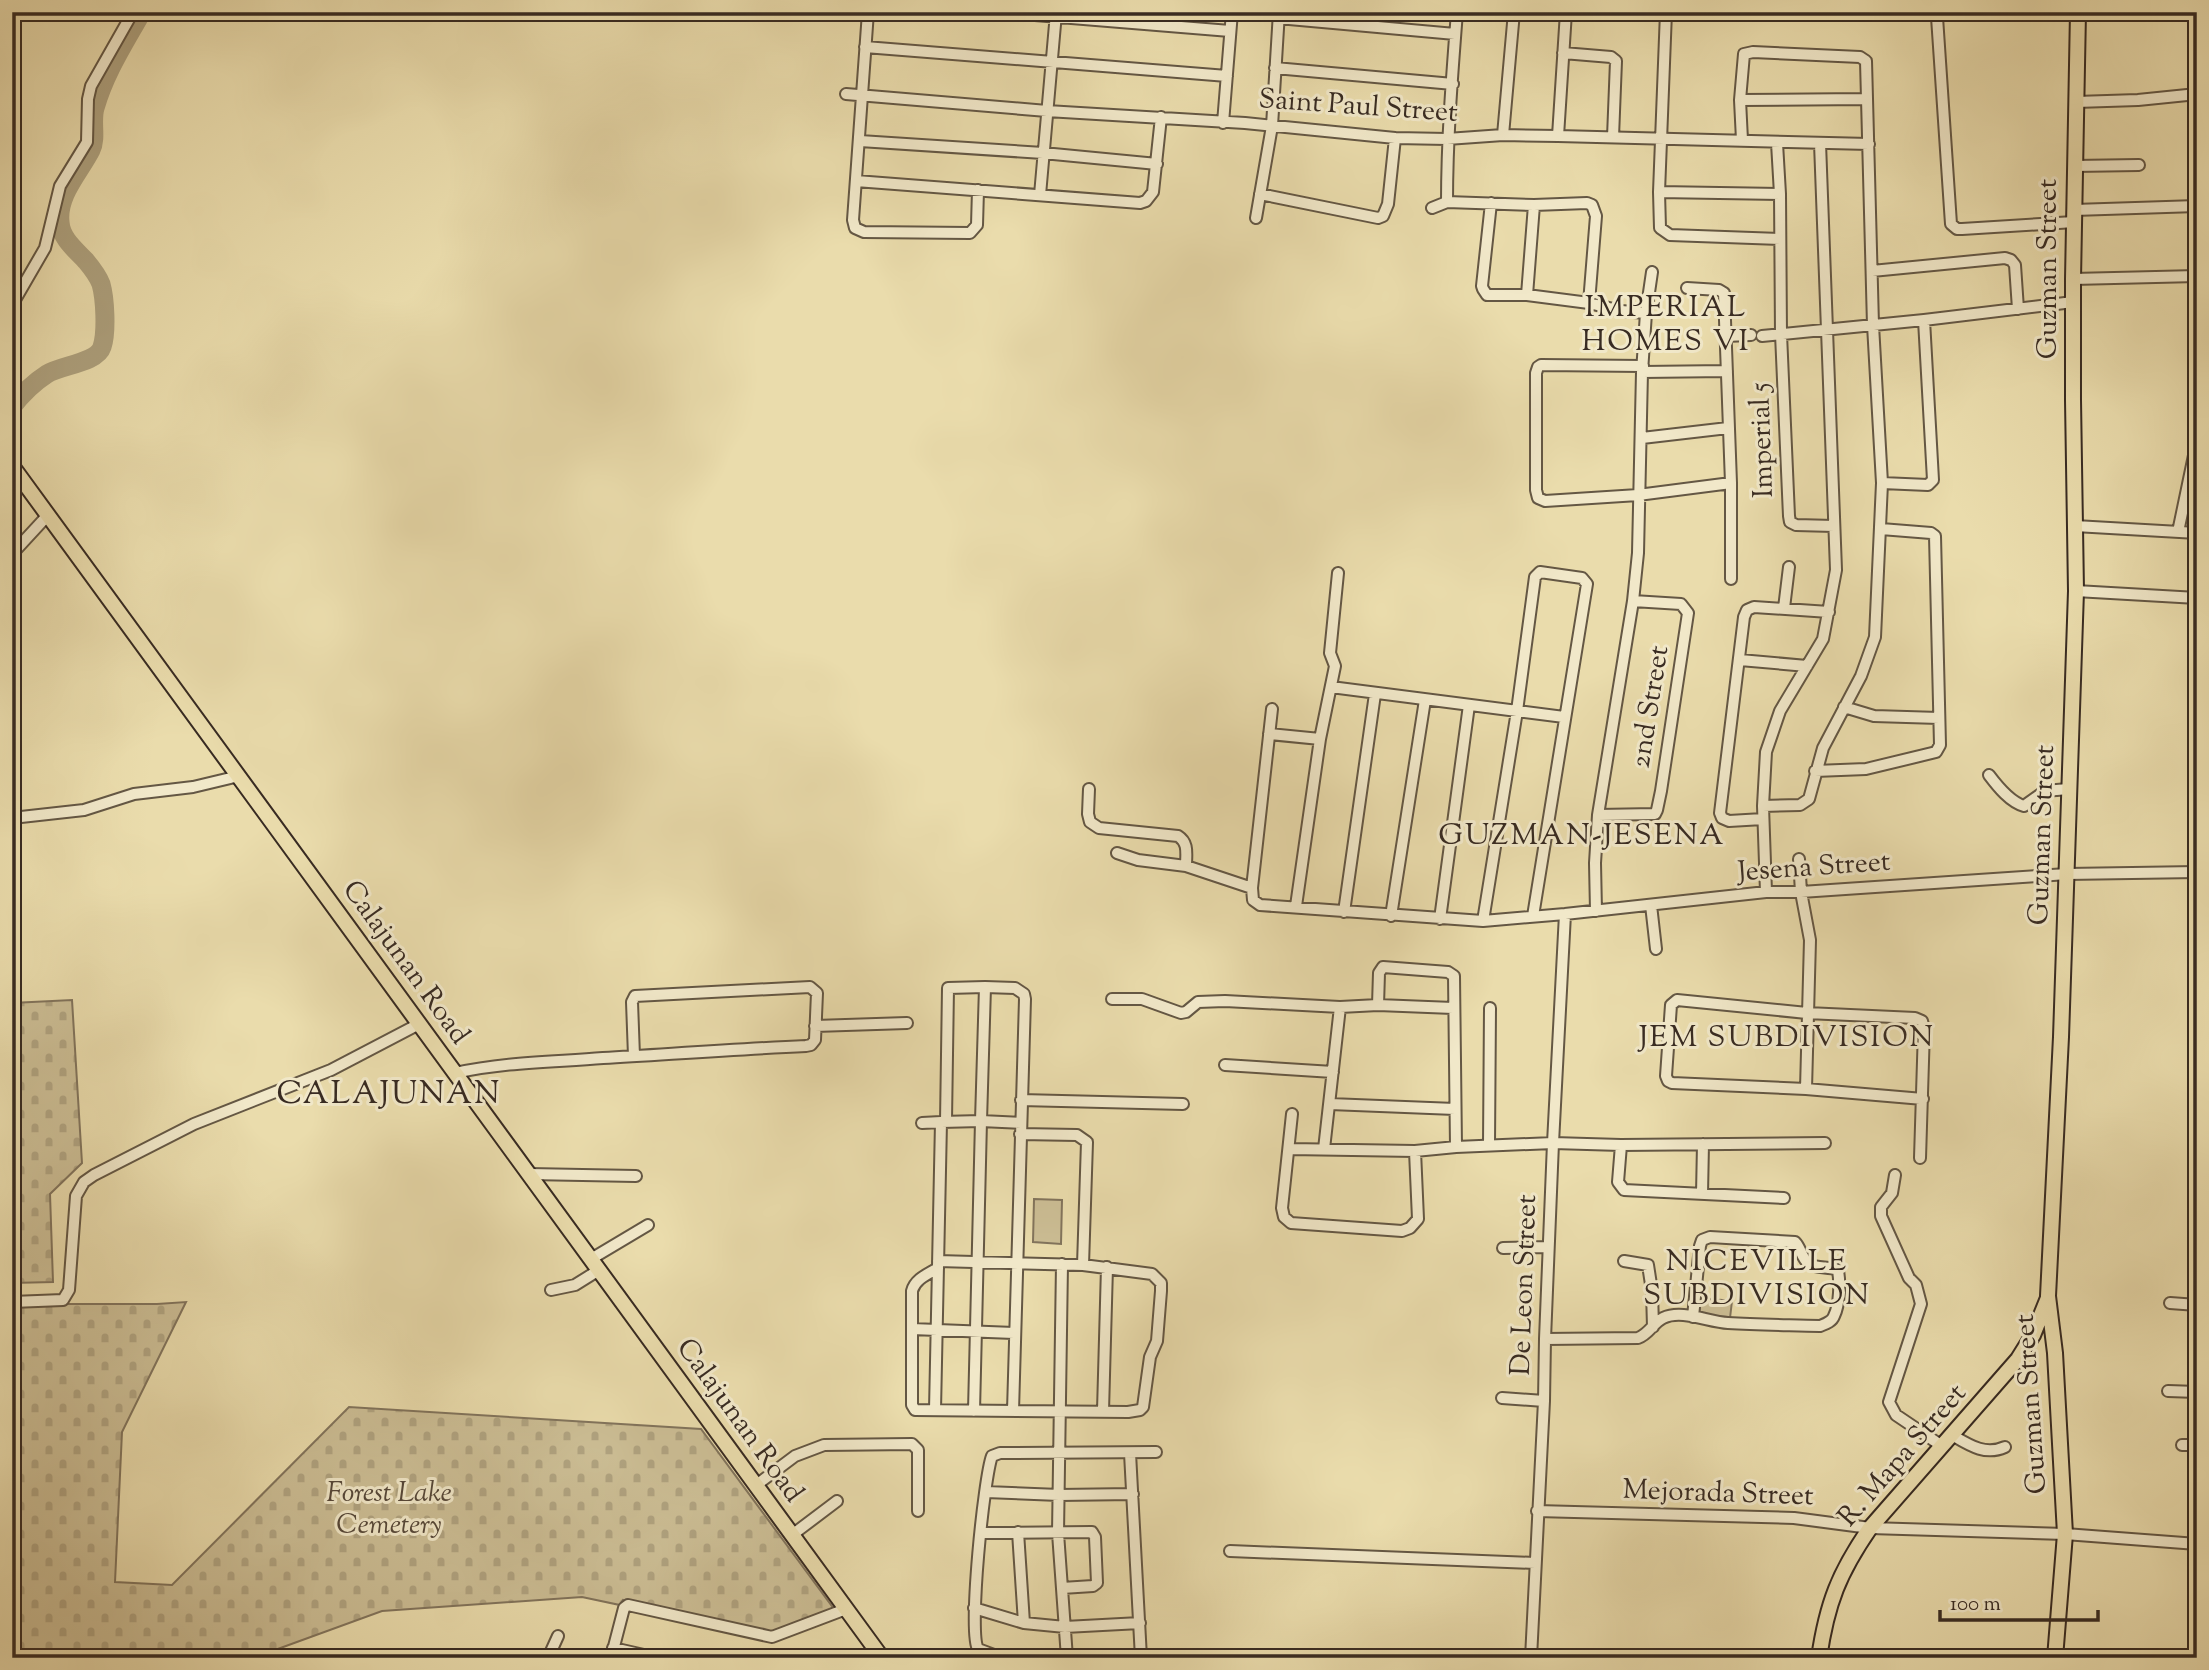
<svg xmlns="http://www.w3.org/2000/svg" width="2209" height="1670" font-family="'Sorts Mill Goudy',serif">
<style>
.cemetery{fill:url(#cemetery-stones);stroke:#82745c;stroke-width:2}
.park{fill:#ccbe95;stroke:#82745c;stroke-width:2}
.lines{fill:none;stroke-linecap:round;stroke-linejoin:round}
.river{stroke:#ada07d;stroke-width:19}
.minor-casing{stroke:#645744;stroke-width:14}
.major-casing{stroke:#382b22;stroke-width:18}
.minor{stroke:#f1e8c9;stroke-width:10}
.major{stroke:#eadcac;stroke-width:14}
.labels{text-anchor:middle;dominant-baseline:central;stroke-width:6;stroke-linejoin:round;paint-order:stroke}
.street-label{font-size:28px;fill:#382b22;stroke:#f1e8c9}
.park-label{font-size:28px;font-style:italic;fill:#564839;stroke:#f1e8c9}
.neighbourhood-label{font-size:30px;letter-spacing:2px;fill:#382b22;stroke:#f1e8c9}
.quarter-label{font-size:32px;letter-spacing:2px;fill:#382b22;stroke:#f1e8c9}
</style>
<defs>
<pattern id="cemetery-stones" width="16" height="16" patternUnits="userSpaceOnUse" patternTransform="scale(1.75)"><rect width="16" height="16" fill="#ccbe95"/><path d="M2 7V4a2 2 0 0 1 4 0v3zM10 15v-3a2 2 0 0 1 4 0v3z" fill="#b0a380"/></pattern>
</defs>
<rect width="100%" height="100%" fill="#eadcac"/>
<filter id="stains"><feTurbulence type="fractalNoise" baseFrequency=".00286" numOctaves="4"/><feColorMatrix values="0 0 0 0 .2 0 0 0 0 .09 0 0 0 0 .02 0 0 0 .5 -.17"/></filter>
<radialGradient id="worn" r=".72"><stop offset=".6" stop-color="#630" stop-opacity="0"/><stop offset="1" stop-color="#630" stop-opacity=".3"/></radialGradient>
<path class="cemetery" d="M 72,1000 L 82,1163 L 50,1194 L 53,1282 L 12,1283 L 12,1003 Z
M 186,1302 L 122,1432 L 115,1582 L 172,1585 L 349,1407 L 701,1429 L 834,1609 L 769,1633 L 623,1600 L 620,1605 L 582,1597 L 382,1611 L 253,1658 L 12,1658 L 12,1304 L 157,1304 Z"/>
<path class="park" d="M 1034,1199 L 1062,1200 L 1061,1244 L 1033,1242 Z
M 1701,1298 L 1732,1301 L 1730,1318 L 1699,1314 Z"/>
<g class="lines">
<path class="river" d="M 12,407 C 22,394 33,383 47,374 C 61,365 97,363 102,347 C 107,332 105,298 101,284 C 98,276 91,267 86,261 C 76,250 61,239 60,222 C 57,195 80,172 91,150 C 97,138 91,121 95,108 C 105,73 124,44 142,12"/>
<defs>
<path id="minor" d="M 868,12 L 853,220 L 855,228 L 864,232 L 970,233 L 977,225 L 978,190
M 998,12 L 1230,31
M 1457,12 C 1452,76 1447,139 1447,202 L 1534,205 L 1587,203 L 1592,205 L 1596,216 L 1589,303
M 1666,12 L 1659,192 L 1660,228 L 1670,235 L 1780,239
M 1929,12 L 1935,14 L 1937,17 L 1951,224 L 1957,229 L 1962,229 L 2074,222
M 1278,18 L 1455,34
M 865,47 L 1227,76
M 1563,53 L 1611,57 L 1616,61 L 1613,137
M 1275,68 L 1453,84
M 846,94 L 1047,111 L 1245,123 L 1395,138 L 1447,139 L 1503,135 L 1558,136 L 1869,144
M 1740,100 L 1867,99
M 2076,102 L 2138,100 L 2197,94
M 1223,123 L 1232,12
M 1503,135 L 1514,12
M 1558,136 L 1566,12
M 1742,140 L 1740,100 L 1744,54 L 1753,52 L 1860,57 L 1866,61 L 1873,325 L 1882,483 L 1875,637 L 1861,676 L 1823,748 L 1809,799 L 1800,805 L 1763,806
M 860,141 L 1043,153 L 1157,164
M 1777,143 L 1780,194 L 1781,334 L 1789,516 L 1790,522 L 1796,525 L 1834,526
M 2074,166 L 2139,165
M 856,181 L 1140,203 L 1146,201 L 1153,192 L 1161,117
M 1659,192 L 1780,194
M 1260,194 L 1378,218 L 1383,216 L 1388,204 L 1395,138
M 1040,195 L 1056,13
M 1491,203 L 1482,286 L 1483,289 L 1487,295 L 1527,295 L 1589,303 L 1621,311 L 1646,313
M 1432,208 L 1447,202
M 2074,210 L 2197,206
M 1256,218 L 1272,126 L 1279,12
M 1872,271 L 2005,258 L 2011,260 L 2015,265 L 2018,309
M 2073,279 L 2197,276
M 1687,288 L 1719,290 L 1724,293 L 1731,483 L 1731,579
M 1527,295 L 1534,205
M 12,305 L 45,248 L 60,186 L 87,142 L 88,99 L 91,86 L 133,12
M 1725,336 L 1751,335
M 1762,336 L 1924,320 L 2073,302
M 1727,371 L 1642,372 L 1643,366 L 1541,365 L 1538,367 L 1536,373 L 1536,490 L 1538,498 L 1545,501 L 1638,495 L 1731,483
M 1642,438 L 1728,428
M 1882,483 L 1928,485 L 1933,480 L 1924,320
M 2075,526 L 2197,533
M 2178,532 L 2197,441
M 12,554 L 48,515
M 2076,591 L 2197,598
M 1784,608 L 1789,567
M 1740,660 L 1807,666
M 1331,687 L 1564,717
M 1844,707 L 1874,716 L 1939,718
M 1272,709 L 1252,888 L 1253,900 L 1260,905 L 1483,921 L 1565,914 L 1766,892 L 1801,892 L 2067,874 L 2197,872
M 1269,734 L 1320,739
M 1815,771 L 1866,769 L 1932,753 L 1936,752 L 1940,745 L 1935,536 L 1931,533 L 1881,529
M 1989,775 C 1998,787 2010,802 2024,806 L 2045,791 L 2068,789
M 1089,789 L 1088,814 L 1090,822 L 1099,828 L 1178,836 C 1189,843 1186,854 1186,866
M 1598,815 L 1655,814 L 1657,810 L 1661,791 L 1688,613 L 1681,604 L 1633,601
M 12,818 L 84,810 L 134,794 L 193,787 L 239,776
M 1763,819 L 1729,821 L 1722,818 L 1720,813 L 1744,617 L 1747,610 L 1754,607 L 1829,612
M 1117,853 L 1138,860 L 1186,866 L 1252,888
M 1799,859 L 1801,892 L 1810,940 L 1806,1089
M 1766,892 L 1763,806 L 1766,752 L 1780,711 L 1823,639 L 1836,570 L 1820,143
M 1651,905 L 1656,949
M 1296,906 L 1320,739 L 1335,666 L 1330,653 L 1338,573
M 1596,911 L 1595,863 L 1598,815 L 1633,601 L 1638,553 L 1642,372 L 1646,313 L 1652,272
M 1344,912 L 1375,694
M 1391,916 L 1425,700
M 1440,919 L 1469,705
M 1483,921 L 1517,711 L 1535,577 L 1540,572 L 1582,578 L 1587,584 L 1533,916
M 1112,999 L 1142,999 L 1181,1013 L 1186,1012 L 1198,1002 L 1225,1001 L 1340,1007 L 1378,1005 L 1453,1008
M 1378,1005 L 1379,973 L 1383,967 L 1448,972 L 1454,976 L 1456,1147
M 815,1026 L 907,1023
M 1225,1065 L 1333,1072
M 455,1073 C 504,1062 554,1062 603,1058 C 671,1054 738,1049 806,1046 L 811,1045 L 815,1040 L 817,993 L 810,987 L 635,996 L 632,1002 L 634,1056
M 1021,1100 L 1183,1104
M 1330,1104 L 1455,1109
M 1292,1114 L 1282,1208 L 1284,1217 L 1291,1223 L 1402,1231 L 1410,1228 L 1418,1219 L 1415,1151
M 946,1121 L 948,988 L 985,987
M 922,1123 L 941,1122
M 1020,1134 L 1077,1135 L 1087,1142 L 1083,1265
M 1489,1145 L 1490,1008
M 1621,1145 L 1618,1182 L 1624,1190 L 1784,1198
M 1290,1149 L 1415,1151 L 1456,1147 L 1553,1143 L 1621,1145 L 1825,1143
M 1324,1149 L 1340,1007
M 1920,1158 L 1924,1029 L 1922,1021 L 1915,1018 L 1807,1013 L 1677,1000 L 1671,1005 L 1666,1076 L 1668,1081 L 1672,1083 L 1806,1089 L 1923,1099
M 529,1174 L 636,1176
M 1895,1175 L 1892,1193 L 1881,1207 L 1881,1216 L 1909,1278 L 1916,1285 L 1921,1304 L 1889,1402 L 1896,1415 L 1942,1446
M 1702,1194 L 1703,1144
M 1503,1248 L 1548,1247
M 591,1259 L 648,1225
M 1624,1261 L 1648,1265 L 1652,1291 L 1653,1327
M 1062,1264 L 1058,1533 L 1067,1658
M 938,1268 C 928,1274 915,1279 912,1291 L 912,1405 L 915,1410 L 1128,1412 L 1140,1410 L 1143,1407 L 1150,1357 L 1157,1341 L 1161,1291 L 1161,1283 L 1152,1274 L 1083,1265 L 938,1261
M 551,1290 L 575,1285 L 599,1270
M 12,1302 L 63,1300 L 69,1290 L 76,1196 L 84,1182 L 94,1175 L 194,1124 L 331,1070 L 419,1024
M 2170,1303 L 2197,1305
M 912,1329 L 1014,1333
M 1545,1339 L 1638,1338 C 1649,1334 1653,1323 1663,1318 C 1682,1309 1708,1322 1728,1323 C 1758,1325 1789,1325 1820,1326 C 1825,1324 1832,1322 1834,1316 C 1840,1304 1840,1282 1838,1270 C 1829,1266 1815,1269 1808,1263 C 1801,1257 1801,1248 1795,1242 L 1710,1237 L 1702,1240 L 1700,1246 L 1693,1317
M 2168,1391 L 2197,1392
M 1502,1398 L 1544,1401
M 935,1410 L 941,1122 L 981,1121 L 985,987 L 1015,988 L 1024,994 L 1025,999 L 1013,1411
M 974,1411 L 981,1121 L 1021,1123
M 1103,1411 L 1107,1267
M 1952,1435 C 1969,1445 1985,1456 2005,1447
M 2182,1445 L 2197,1445
M 1130,1453 L 1141,1658
M 755,1486 L 795,1456 L 824,1445 L 912,1444 L 918,1450 L 918,1511
M 986,1492 L 1059,1495 L 1133,1494
M 1537,1511 L 1794,1518 L 1870,1528 L 2065,1534 L 2197,1544
M 1018,1532 L 1024,1623
M 981,1533 L 1092,1532 L 1095,1537 L 1097,1583 L 1093,1586 L 1062,1588
M 792,1535 L 837,1501
M 1230,1551 L 1535,1563
M 974,1608 L 1024,1623 L 1065,1627 L 1140,1623
M 613,1648 L 657,1658
M 548,1658 L 558,1636
M 611,1658 L 624,1608 L 628,1605 L 772,1637 L 846,1609
M 1002,1658 L 978,1649 C 968,1632 984,1477 992,1456 L 1000,1453 L 1156,1452
M 1531,1658 L 1544,1401 L 1545,1339 L 1553,1143 L 1565,914"/>
<path id="major" d="M 12,466 L 882,1658
M 1819,1658 C 1827,1603 1839,1573 1870,1528 L 2018,1359 L 2033,1335 L 2048,1298
M 2055,1658 L 2065,1534 L 2055,1353 L 2048,1296 L 2061,1037 L 2076,591 L 2073,400 L 2073,279 L 2078,12"/>
</defs>
<use href="#minor" class="minor-casing"/>
<use href="#major" class="major-casing"/>
<use href="#minor" class="minor"/>
<use href="#major" class="major"/>
</g>
<g class="labels">
<g class="street-label">
<text transform="translate(1358 107) rotate(4)">Saint Paul Street</text>
<text transform="translate(2049 269) rotate(-90)">Guzman Street</text>
<text transform="translate(1763 440) rotate(-92)">Imperial 5</text>
<text transform="translate(1651 707) rotate(-81)">2nd Street</text>
<text transform="translate(2043 835) rotate(-88)">Guzman Street</text>
<text transform="translate(1814 868) rotate(-4)">Jesena Street</text>
<text transform="translate(405 963) rotate(54)">Calajunan Road</text>
<text transform="translate(1525 1285) rotate(-88)">De Leon Street</text>
<text transform="translate(2032 1404) rotate(-94)">Guzman Street</text>
<text transform="translate(739 1421) rotate(54)">Calajunan Road</text>
<text transform="translate(1903 1456) rotate(-49)">R. Mapa Street</text>
<text transform="translate(1718 1494) rotate(2)">Mejorada Street</text>
</g>
<g class="park-label">
<text x="389" y="1494">Forest Lake<tspan x="389" dy="32">Cemetery</tspan></text>
</g>
<g class="neighbourhood-label">
<text x="1666" y="308">IMPERIAL<tspan x="1666" dy="34">HOMES VI</tspan></text>
<text x="1582" y="836">GUZMAN-JESENA</text>
<text x="1787" y="1038">JEM SUBDIVISION</text>
<text x="1757" y="1262">NICEVILLE<tspan x="1757" dy="34">SUBDIVISION</tspan></text>
</g>
<g class="quarter-label">
<text x="389" y="1095">CALAJUNAN</text>
</g>
</g>
<rect width="2209" height="1670" fill="none" stroke="#eadcac" stroke-width="42"/>
<rect x="14" y="14" width="2181" height="1642" fill="none" stroke="#382b22" stroke-width="3.5"/>
<rect x="21" y="21" width="2167" height="1628" fill="none" stroke="#382b22" stroke-width="2"/>
<path d="M1940 1610v10h158v-10" fill="none" stroke="#382b22" stroke-width="3.5"/>
<text x="1950" y="1610" font-size="21" fill="#382b22" stroke="#f1e8c9" stroke-width="5" paint-order="stroke">100 m</text>
<rect width="100%" height="100%" filter="url(#stains)"/>
<rect width="100%" height="100%" fill="url(#worn)"/>
</svg>
